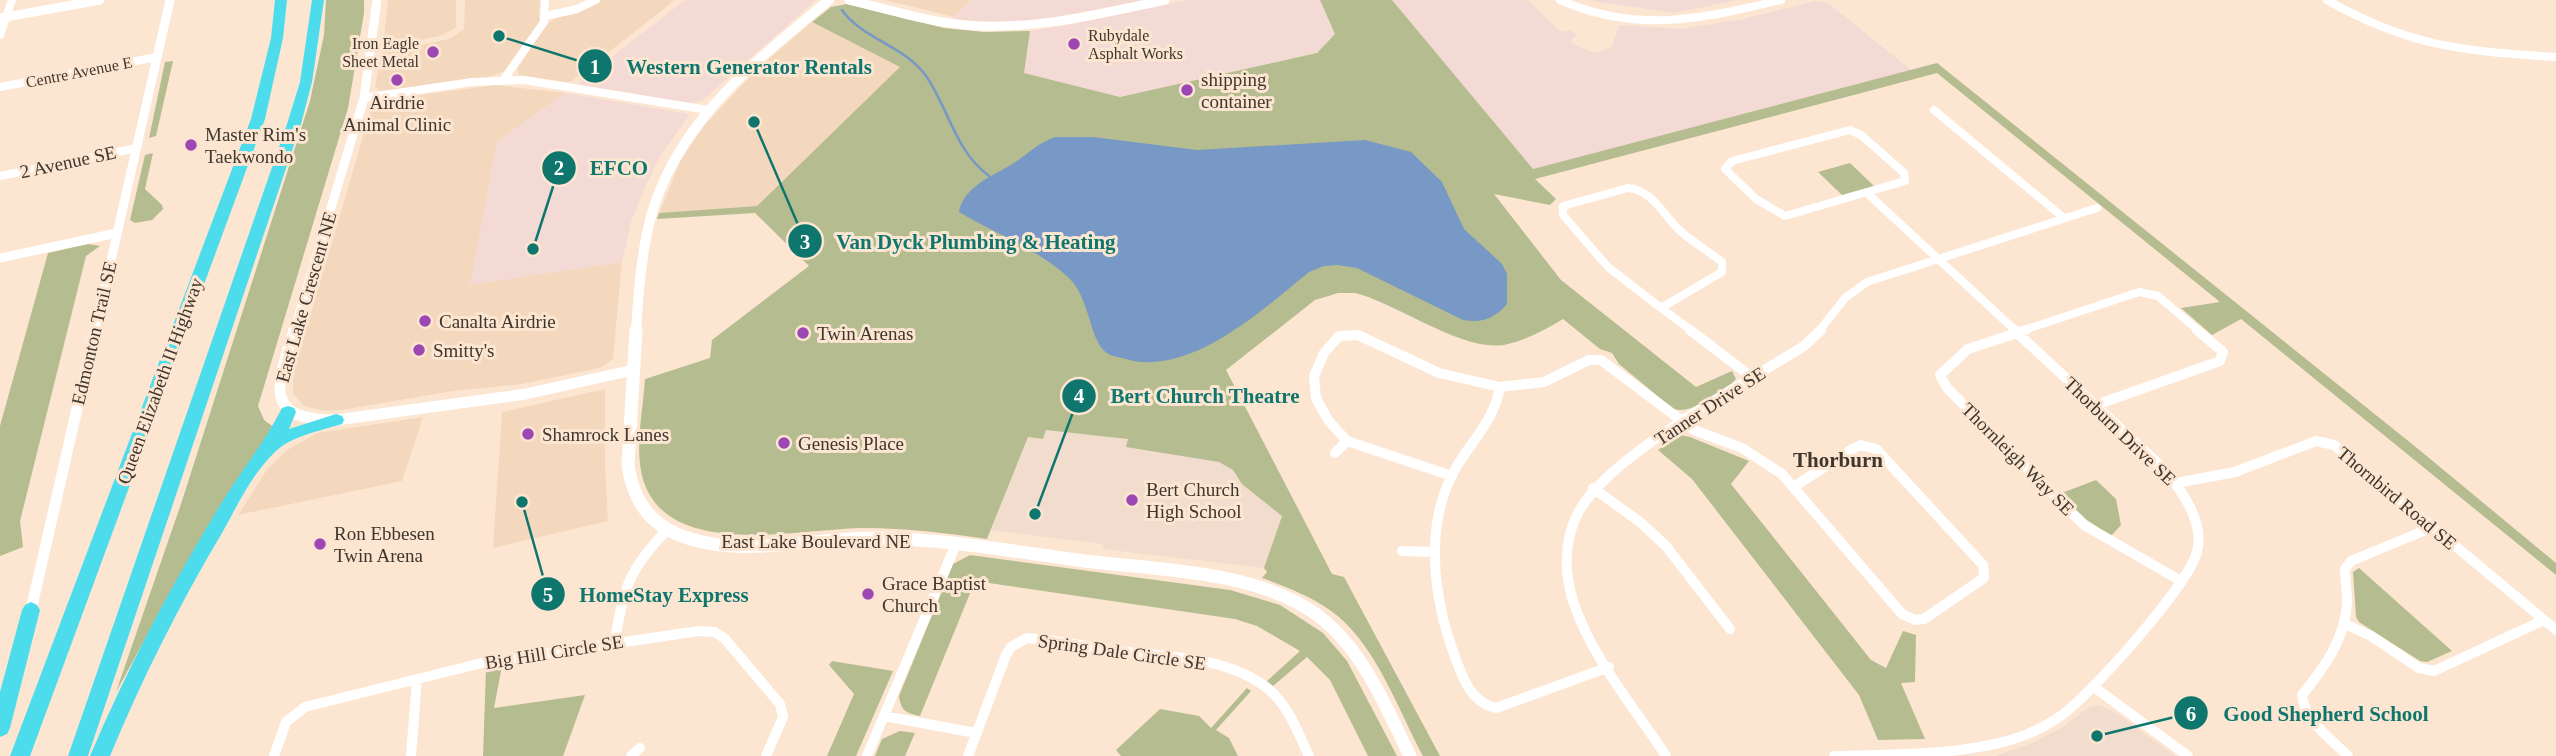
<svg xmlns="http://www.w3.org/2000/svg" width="2556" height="756" font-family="Georgia,serif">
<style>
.built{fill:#f4d8bd}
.industrial{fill:#f4dad5}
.education{fill:#f1dcce}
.green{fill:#b4bc90}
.water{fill:#7898c5}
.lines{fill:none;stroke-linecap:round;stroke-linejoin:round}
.stream{stroke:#7898c5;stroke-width:2.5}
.minor-far1{stroke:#fff;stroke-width:8}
.minor{stroke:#fff;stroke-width:10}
.tertiary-far1{stroke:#fff;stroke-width:9}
.tertiary{stroke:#fff;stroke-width:11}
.secondary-far1{stroke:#fff;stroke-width:10}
.secondary{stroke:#fff;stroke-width:13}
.motorway{fill:#4ddcec;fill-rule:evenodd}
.poi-dot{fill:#9c47b4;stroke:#fde6d1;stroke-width:2.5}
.labels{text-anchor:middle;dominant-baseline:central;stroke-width:6;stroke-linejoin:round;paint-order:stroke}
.far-poi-label{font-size:16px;fill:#3f362e;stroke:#fde6d1;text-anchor:start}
.far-street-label{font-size:16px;fill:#3f362e;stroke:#fde6d1}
.poi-label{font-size:19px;fill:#3f362e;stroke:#fde6d1;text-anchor:start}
.street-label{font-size:19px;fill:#3f362e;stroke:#fde6d1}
.neighbourhood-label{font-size:21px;font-weight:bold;fill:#3f362e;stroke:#fde6d1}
.leader{fill:none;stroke:#0f766e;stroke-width:2.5}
.callout-dot{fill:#0f766e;stroke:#fde6d1;stroke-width:2.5}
.mark-label{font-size:21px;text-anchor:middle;font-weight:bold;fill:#fff}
.callout-label{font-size:21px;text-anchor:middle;font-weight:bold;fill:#0f766e;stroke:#fde6d1;stroke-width:6;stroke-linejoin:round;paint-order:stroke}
</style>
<rect width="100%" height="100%" fill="#fde6d1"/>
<path class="built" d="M 388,0 L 456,0 L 456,28 L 440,36 L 383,47 Z
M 465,0 L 540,0 L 539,25 L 505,71 L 487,78 L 379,91 L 375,86 L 381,53 L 449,39 L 464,29 Z
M 600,0 L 675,0 L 572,81 L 566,82 L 519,75 L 517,69 L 547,24 L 557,17 Z
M 884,0 L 971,0 L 955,17 Z
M 812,22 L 901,67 L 757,206 L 659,213 L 681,160 L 704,126 L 756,70 Z
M 495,85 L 565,93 L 497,142 L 471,284 L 622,262 L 613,359 L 600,368 L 522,384 L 453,391 L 342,410 L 325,411 L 304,406 L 293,394 L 293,374 L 372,106 L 390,99 Z
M 605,389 L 605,466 L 608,521 L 493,548 L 502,412 Z
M 423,417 L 402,481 L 238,515 L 268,468 L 287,450 L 317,433 Z"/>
<path class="industrial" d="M 685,0 L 816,0 L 702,101 L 690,103 L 580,85 L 579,82 Z
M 971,0 L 1145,0 L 1035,21 L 992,22 L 952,19 Z
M 1188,0 L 1320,0 L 1336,34 L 1317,53 L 1120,97 L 1024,73 L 1030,31 L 1063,26 Z
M 1392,0 L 1528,0 L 1561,32 L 1570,30 L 1578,34 L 1571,40 L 1573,44 L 1594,53 L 1611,48 L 1619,25 L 1681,29 L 1743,19 L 1815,1 L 1827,2 L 1911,70 L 1533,169 Z
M 1585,0 L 1738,0 L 1674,13 Z
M 565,93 L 690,114 L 659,158 L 645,187 L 631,222 L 622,262 L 470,285 L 497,142 Z"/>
<path class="education" d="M 1046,430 L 1129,439 L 1219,462 L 1233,470 L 1282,516 L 1264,568 L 1102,549 L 1103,544 L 991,530 L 1028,437 L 1043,439 Z
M 2099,705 L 2115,712 L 2175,756 L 1995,756 L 2032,743 L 2061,728 L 2089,707 Z"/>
<path class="green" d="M 326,0 L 364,0 L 364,13 L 348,108 L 258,406 L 264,420 L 275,428 L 179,577 L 116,692 L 181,504 L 310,101 L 324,35 Z
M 1320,0 L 1392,0 L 1533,169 L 1937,63 L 2417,448 L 2556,563 L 2556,575 L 2241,319 L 2212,335 L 2181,308 L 2220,302 L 1937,73 L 1535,179 L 1556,199 L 1550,205 L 1494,194 L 1561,280 L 1696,387 L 1732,371 L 1736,379 L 1732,383 C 1718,393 1688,417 1672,408 L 1619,364 L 1612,353 L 1600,349 L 1563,319 C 1545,330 1528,339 1508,344 C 1466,355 1397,303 1355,293 L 1338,293 L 1315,300 L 1226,370 L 1332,574 L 1344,577 L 1440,756 L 1423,756 C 1399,711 1378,651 1339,617 C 1316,598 1290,588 1262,578 L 1267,572 L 1264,568 L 1282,516 L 1242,484 L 1233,470 L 1219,462 L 1126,447 L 1128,439 L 1046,430 L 1043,439 L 1028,437 L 987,539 C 946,533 906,528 865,528 C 803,528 674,560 645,485 C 633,454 643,412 645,379 L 710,358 L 712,340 L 809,266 L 755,213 L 657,219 L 659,213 L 757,206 L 900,67 L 812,22 L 831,7 L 847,4 L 944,28 L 984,32 L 1030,31 L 1024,73 L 1120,97 L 1317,53 L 1335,34 Z
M 173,61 L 156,136 L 149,138 L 165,62 Z
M 153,153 L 145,189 L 162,205 L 163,209 L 152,220 L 135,223 L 130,220 L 145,155 Z
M 1850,163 L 1874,186 L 1842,195 L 1818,172 Z
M 88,244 L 100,246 L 86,256 L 20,521 L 23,547 L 0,556 L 0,426 L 48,253 Z
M 1680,435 L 1690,437 L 1749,461 L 1731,484 L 1871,660 L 1886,668 L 1903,631 L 1916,635 L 1915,682 L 1901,683 L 1925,739 L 1878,740 L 1859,695 L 1692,479 L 1658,450 Z
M 2096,480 L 2116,499 L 2121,525 L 2111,536 L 2087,520 L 2059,494 Z
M 970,555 L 1230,590 L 1280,605 L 1323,633 L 1347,661 L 1397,756 L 1368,756 L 1330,680 L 1307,657 L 1273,686 L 1267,681 L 1300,651 L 1257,626 L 1235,619 L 975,581 L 920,716 C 906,713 901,711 899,696 L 953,564 Z
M 2359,568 L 2452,651 L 2427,662 L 2420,661 L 2359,622 L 2356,617 L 2353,572 Z
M 832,661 L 893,671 L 856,756 L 827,756 L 854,694 L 829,665 Z
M 502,666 L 494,708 L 585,695 L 563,756 L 483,756 L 486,669 Z
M 1247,688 L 1251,691 L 1216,730 L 1229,738 L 1238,756 L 1121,756 L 1116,750 L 1160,709 L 1199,716 L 1211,728 Z
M 900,731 L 915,733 L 905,756 L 875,756 L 882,739 Z"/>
<path class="water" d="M 1055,137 L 1093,137 L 1197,150 L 1365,140 L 1411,152 L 1442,182 L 1464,229 L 1502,264 L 1507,274 L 1507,304 C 1494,319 1482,323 1463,320 L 1357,268 L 1337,265 L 1324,266 L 1309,272 C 1262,310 1188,380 1122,358 C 1118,357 1111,356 1107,353 C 1089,341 1091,300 1069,278 C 1038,249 996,234 959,212 C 963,188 990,177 1009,166 C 1027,156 1035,144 1055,137 Z"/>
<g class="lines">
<path class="stream" d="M 842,10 C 861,38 905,46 926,76 C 949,109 955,151 989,176"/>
<path class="minor-far1" d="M 1560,0 C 1637,34 1702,19 1781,0
M 2327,0 C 2409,47 2464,51 2556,57
M 546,16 L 577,9 L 596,0
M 0,35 L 12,0
M 504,79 L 544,22 L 545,0
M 0,87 L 157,57
M 364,98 L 472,82 L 524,80 L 708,110
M 1934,110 L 2064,218
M 1850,130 L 1861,135 L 1904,173 L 1905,181 L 1785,216 L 1756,199 L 1725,169 L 1732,161 Z
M 0,176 L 137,148
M 1628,188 C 1652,190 1662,213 1678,229 C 1691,241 1708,251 1722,262 L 1722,272 L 1661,308 L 1608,267 L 1563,215 L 1563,206 Z
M 1868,194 L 2016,331
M 1661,308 L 1692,331
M 1819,331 L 1845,298 L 1867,282 L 2097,208
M 2021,331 L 2139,292 L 2158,296 L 2199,331"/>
<path class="minor" d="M 1690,330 L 1753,378
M 2026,330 L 1968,349 L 1940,375 L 1947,388 L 2084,525 L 2181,581
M 1500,387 C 1494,420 1474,438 1457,466 C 1423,523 1433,597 1455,657 C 1463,679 1471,702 1496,708 L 1609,667
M 2096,405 L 2220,361 L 2223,352 L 2197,330
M 1335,453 L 1347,441
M 1452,476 L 1347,441 L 1328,420 L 1316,398 L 1314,376 L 1324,353 L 1339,336 L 1358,335 L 1439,373 L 1500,387 L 1544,382 L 1589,360 L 1601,360 L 1694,430 L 1742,448 L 1782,474 L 1902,614 L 1915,620 L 1924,619 L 1984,578 L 1983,565 L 1876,449 L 1861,445 L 1854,448 L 1795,486
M 2176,483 L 2235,472 L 2316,441 L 2334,445 L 2556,630
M 1593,488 L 1640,522 L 1666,546 L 1730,629
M 1402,551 L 1434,552
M 2345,624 L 2371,636 L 2419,668 L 2434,671 L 2544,620
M 615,642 C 623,588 629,569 668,529
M 2094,687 L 2188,756
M 884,716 L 976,733
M 274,756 L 286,722 L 305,707 L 482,663 L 699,631 L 715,632 L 725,639 L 780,704 L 783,717 L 766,756
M 411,756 L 417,679
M 631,756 L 640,748
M 867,756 L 956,544
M 968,756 L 1006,655 L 1011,647 L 1027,638 C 1056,640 1084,646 1112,650 C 1162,657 1225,655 1267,688 C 1288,704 1298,733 1309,756
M 1666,756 C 1634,707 1591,657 1573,601 C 1564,571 1564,540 1578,513 C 1607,456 1747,382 1804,346 L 1821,330
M 1834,756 C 1893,754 1957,756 2014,739 C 2030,734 2048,725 2062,715 C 2092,693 2188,586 2197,552 C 2205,523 2182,491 2165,470 L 2014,330
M 2348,756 C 2331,739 2305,721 2302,695 C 2324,668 2346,638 2347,602 C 2347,591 2345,580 2345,569 L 2351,561 L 2433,527"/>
<path class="tertiary-far1" d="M 849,0 C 887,9 925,21 964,25 C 1032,31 1099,14 1165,0
M 0,18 L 100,0
M 0,258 L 117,233
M 95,331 L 170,0
M 294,331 L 364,98 L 377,0"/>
<path class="tertiary" d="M 294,330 C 278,383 260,420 336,420 L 526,394 L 633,370
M 31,610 L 95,330"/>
<path class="secondary-far1" d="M 636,331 C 638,294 641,256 650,220 C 676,122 755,62 829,0"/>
<path class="secondary" d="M 636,330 L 628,464 C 632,496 646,521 677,534 C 738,560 813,537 877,538 C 944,539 1011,551 1077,560 C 1151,570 1250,569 1313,612 C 1362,646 1385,705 1410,756"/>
<path class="motorway" d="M 275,0 L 287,0 L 283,38 L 265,119 L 30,756 L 10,756 L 251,119 L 271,38 Z
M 312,0 L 324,0 L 312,82 L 301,124 L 88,756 L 68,756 L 287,124 L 300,82 Z
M 288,406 L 294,408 L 296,412 L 289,429 L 336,414 L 342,416 L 344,420 L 342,424 C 320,431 290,436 274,453 C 252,474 237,506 222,533 C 179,605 142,679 110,756 L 90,756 C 126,671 168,591 216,512 C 237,476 264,444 282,408 Z
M 31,602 L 37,605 L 40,610 L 10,728 L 7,734 L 0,737 L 0,692 L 22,610 L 25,605 Z"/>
</g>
<g class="poi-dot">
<circle cx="1074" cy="44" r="7"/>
<circle cx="433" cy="52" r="7"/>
<circle cx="397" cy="80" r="7"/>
<circle cx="1187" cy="90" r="7"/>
<circle cx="191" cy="145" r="7"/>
<circle cx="425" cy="321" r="7"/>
<circle cx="803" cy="333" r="7"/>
<circle cx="419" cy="350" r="7"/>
<circle cx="528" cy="434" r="7"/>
<circle cx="784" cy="443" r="7"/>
<circle cx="1132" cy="500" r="7"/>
<circle cx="320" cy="544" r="7"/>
<circle cx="868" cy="594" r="7"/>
</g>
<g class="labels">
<g class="far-poi-label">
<text x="1088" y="35">Rubydale<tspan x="1088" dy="18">Asphalt Works</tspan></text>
<text x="419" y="43" text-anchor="end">Iron Eagle<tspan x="419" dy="18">Sheet Metal</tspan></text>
</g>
<g class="far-street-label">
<text transform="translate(79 72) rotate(-11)">Centre Avenue E</text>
</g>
<g class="poi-label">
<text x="1201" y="79">shipping<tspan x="1201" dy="22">container</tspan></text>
<text x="397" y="102" text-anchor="middle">Airdrie<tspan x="397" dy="22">Animal Clinic</tspan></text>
<text x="205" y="134">Master Rim's<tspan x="205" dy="22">Taekwondo</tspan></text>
<text x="439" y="321">Canalta Airdrie</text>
<text x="817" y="333">Twin Arenas</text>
<text x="433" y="350">Smitty's</text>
<text x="542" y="434">Shamrock Lanes</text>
<text x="798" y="443">Genesis Place</text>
<text x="1146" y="489">Bert Church<tspan x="1146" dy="22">High School</tspan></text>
<text x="334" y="533">Ron Ebbesen<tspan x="334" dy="22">Twin Arena</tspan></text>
<text x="882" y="583">Grace Baptist<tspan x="882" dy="22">Church</tspan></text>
</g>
<g class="street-label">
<text transform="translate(68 162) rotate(-12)">2 Avenue SE</text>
<text transform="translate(306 297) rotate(-74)">East Lake Crescent NE</text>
<text transform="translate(94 333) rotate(-77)">Edmonton Trail SE</text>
<text transform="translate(160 381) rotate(-70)">Queen Elizabeth II Highway</text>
<text transform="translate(1710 406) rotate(-33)">Tanner Drive SE</text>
<text transform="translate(2120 431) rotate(44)">Thorburn Drive SE</text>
<text transform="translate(2018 459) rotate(45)">Thornleigh Way SE</text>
<text transform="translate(2397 498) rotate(40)">Thornbird Road SE</text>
<text x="816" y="541">East Lake Boulevard NE</text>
<text transform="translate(554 652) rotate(-9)">Big Hill Circle SE</text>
<text transform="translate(1122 652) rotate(8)">Spring Dale Circle SE</text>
</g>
<g class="neighbourhood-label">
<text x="1838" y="460">Thorburn</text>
</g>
</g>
<path class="leader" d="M499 36L595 66M533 249L559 168M754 122L805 241M1035 514L1079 396M522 502L548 594M2097 736L2191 713"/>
<g class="callout-dot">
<circle cx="499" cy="36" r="7"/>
<circle cx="533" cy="249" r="7"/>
<circle cx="754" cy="122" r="7"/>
<circle cx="1035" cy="514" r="7"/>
<circle cx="522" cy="502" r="7"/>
<circle cx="2097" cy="736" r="7"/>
<circle cx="595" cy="66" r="18"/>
<circle cx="559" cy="168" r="18"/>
<circle cx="805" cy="241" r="18"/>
<circle cx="1079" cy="396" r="18"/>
<circle cx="548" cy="594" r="18"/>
<circle cx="2191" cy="713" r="18"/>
</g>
<g class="mark-label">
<text x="595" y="74">1</text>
<text x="559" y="175">2</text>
<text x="805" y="249">3</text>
<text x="1079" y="403">4</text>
<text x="548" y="602">5</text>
<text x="2191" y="721">6</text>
</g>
<g class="callout-label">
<text x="749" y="74">Western Generator Rentals</text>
<text x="619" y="175">EFCO</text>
<text x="976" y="249">Van Dyck Plumbing &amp; Heating</text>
<text x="1205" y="403">Bert Church Theatre</text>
<text x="664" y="602">HomeStay Express</text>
<text x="2326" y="721">Good Shepherd School</text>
</g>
</svg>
